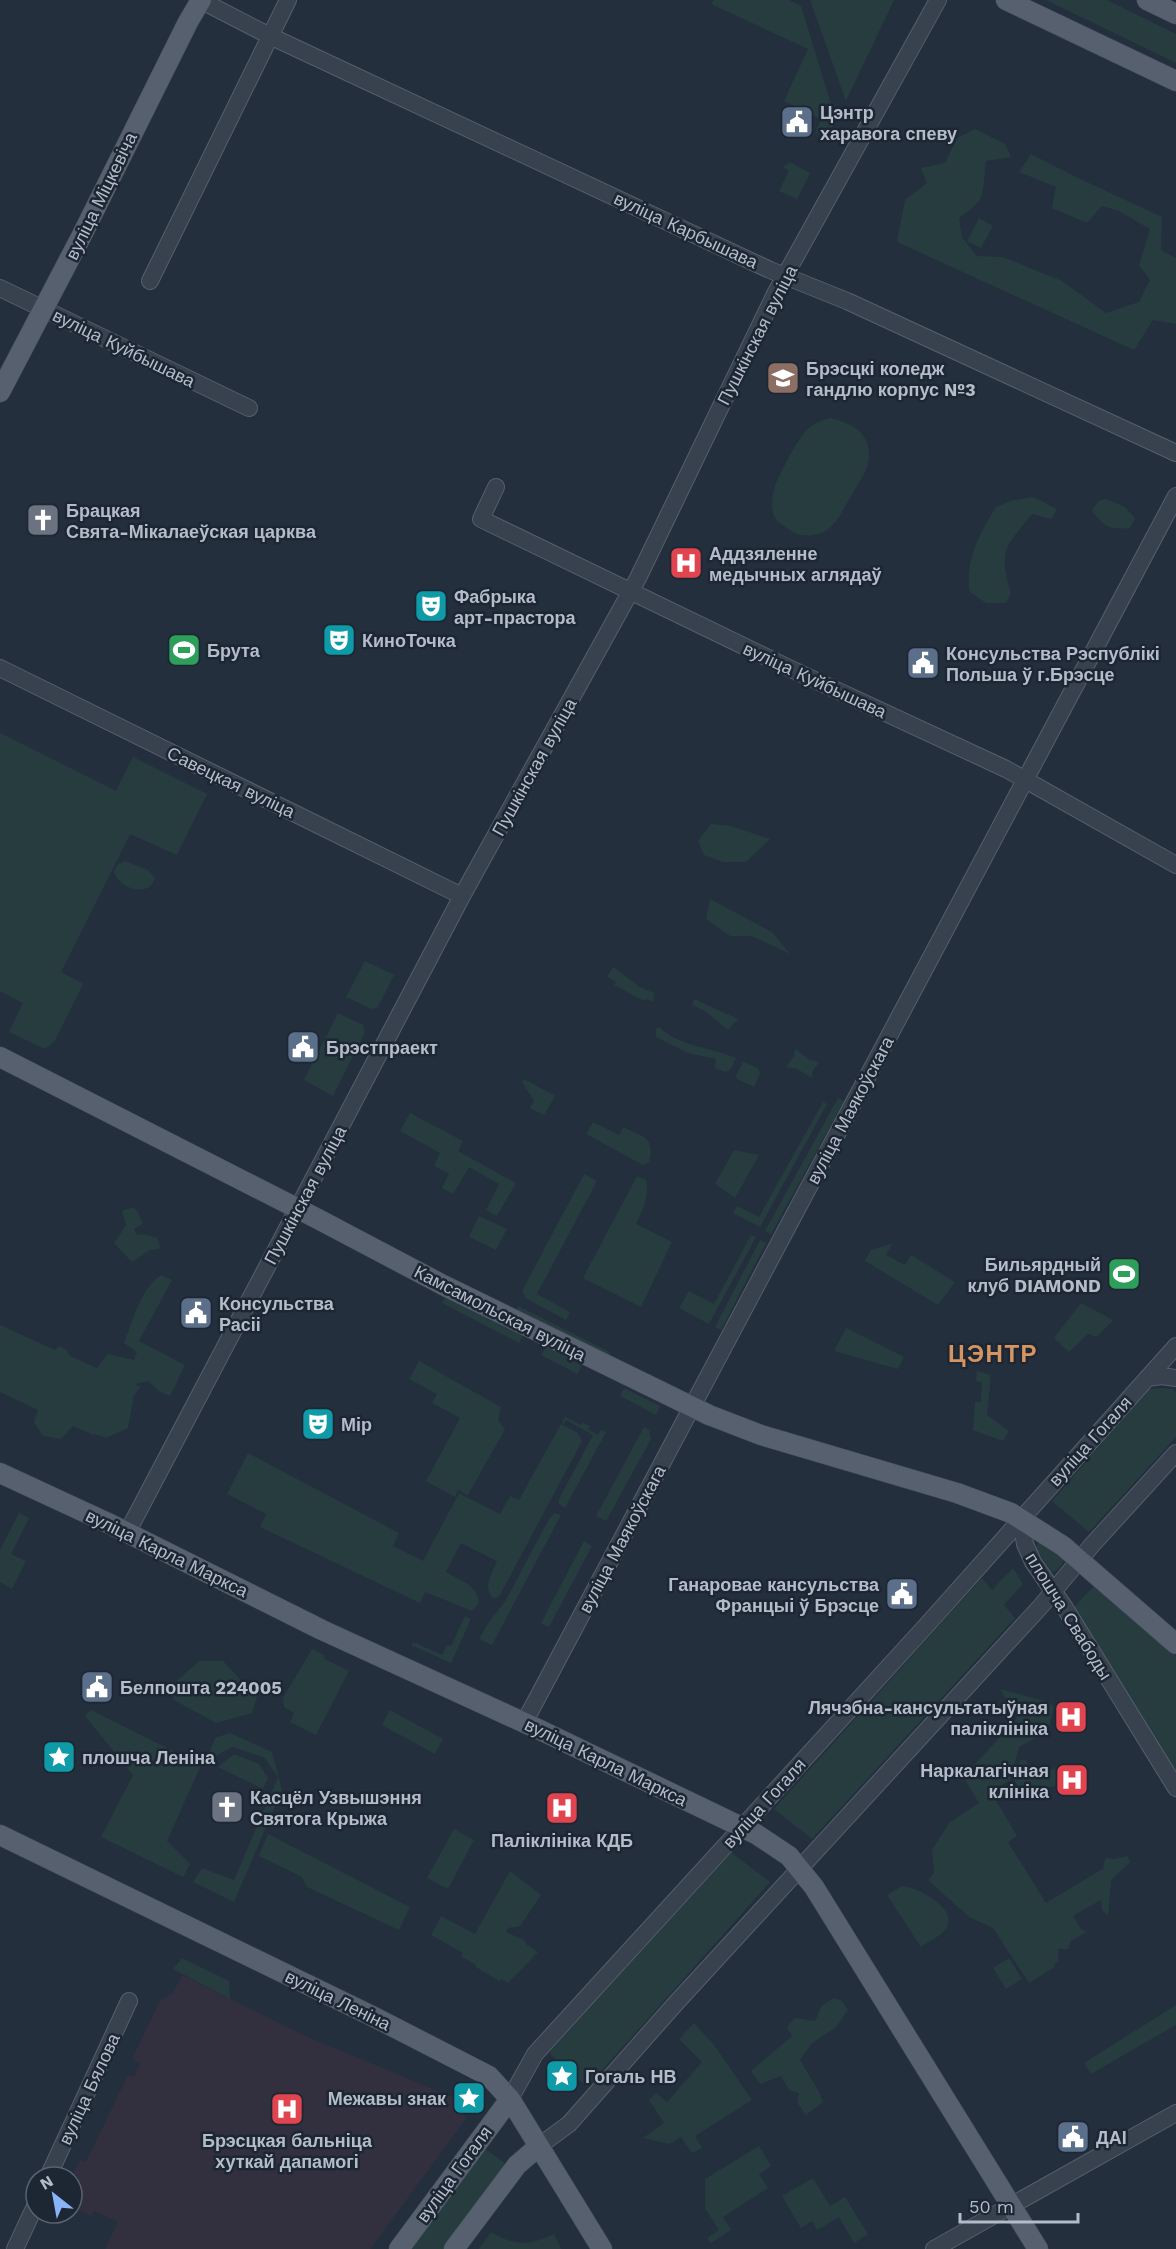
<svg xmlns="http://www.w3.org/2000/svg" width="1176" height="2249" font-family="'Work Sans',sans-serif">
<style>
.medical{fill:#32303f}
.green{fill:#263c3f}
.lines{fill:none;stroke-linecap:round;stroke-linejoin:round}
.minor-casing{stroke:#565f6c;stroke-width:18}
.major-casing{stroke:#414a57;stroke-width:21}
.minor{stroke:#38414e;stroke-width:16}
.major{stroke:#56606e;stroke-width:20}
.labels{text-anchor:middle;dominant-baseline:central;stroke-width:5;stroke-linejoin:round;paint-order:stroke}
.poi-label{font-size:18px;font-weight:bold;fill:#b4bcc9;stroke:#1d2633;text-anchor:start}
.street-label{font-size:18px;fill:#b4bcc9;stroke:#1d2633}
.district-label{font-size:24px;font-weight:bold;letter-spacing:1.5px;fill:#d59563;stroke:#1d2633}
</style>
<rect width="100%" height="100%" fill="#242f3e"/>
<path class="medical" d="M 182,1975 L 303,2035 L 459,2100 L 466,2119 L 370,2249 L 105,2249 L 118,2222 L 94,2211 L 91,2216 L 72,2207 L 72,2188 L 77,2176 L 73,2174 L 80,2160 L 86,2162 L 128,2075 L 134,2077 L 140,2064 L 132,2059 L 160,2001 L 173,1993 Z"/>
<path class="green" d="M 714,0 L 789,0 L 801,6 L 836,120 L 828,135 L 815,133 L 821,119 L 784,101 L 808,49 L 711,4 Z
M 810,0 L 894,0 L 846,101 Z
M 1046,0 L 1107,0 L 1176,34 L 1176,63 Z
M 975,129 L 1005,144 L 1011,157 L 986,161 C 984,172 985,189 980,199 C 976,206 965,213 959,218 L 962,237 L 977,256 L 1003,257 L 1062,281 L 1106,313 L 1139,302 L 1150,280 L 1139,265 L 1150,229 L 1119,211 L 1102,206 L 1087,223 L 1052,208 L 1056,187 L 1019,172 L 1031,154 L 1076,177 L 1162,217 L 1161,250 L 1176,258 L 1176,324 L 1153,320 L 1134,350 L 897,242 L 905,200 L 927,183 L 921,168 L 945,163 L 957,138 Z
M 790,162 L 810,173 L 797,199 L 779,191 L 789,171 L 783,167 Z
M 979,218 L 993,226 L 981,248 L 967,241 Z
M 830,418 C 853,423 874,435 868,464 C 866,474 856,486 851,496 C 844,507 839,521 828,529 C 818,536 803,538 793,532 C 787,528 779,524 775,518 C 770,509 772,496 775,486 C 779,475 798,438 806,431 C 813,423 820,421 830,418 Z
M 1034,497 L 1057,509 L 1051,519 L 1032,514 C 1005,547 998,551 1011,593 L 1006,603 L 986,603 L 970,592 C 964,563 980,532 996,507 L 1014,500 Z
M 1106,499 L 1125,507 L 1135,518 L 1130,528 C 1111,530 1101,526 1092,510 L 1099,501 Z
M 0,733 L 116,791 L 133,757 L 207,794 L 177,855 L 130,834 L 61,972 L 83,984 L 54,1042 L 45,1049 L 9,1032 L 23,1003 L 0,991 Z
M 711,824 L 731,826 L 770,839 L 746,862 L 723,862 L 704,855 L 698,841 Z
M 125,861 L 148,870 L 155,878 C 149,899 118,888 114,872 L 118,864 Z
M 710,899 L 772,932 L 790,954 L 752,936 L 730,936 L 706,919 Z
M 365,961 L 394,975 L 378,1007 L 371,1009 L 346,997 Z
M 613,967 L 640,987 L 654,993 L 653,1002 L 646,999 L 644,1001 L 614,985 L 616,982 L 607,977 Z
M 694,999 L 738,1019 L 728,1030 L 705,1011 L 692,1005 Z
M 338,1013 L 363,1025 L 365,1032 L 333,1096 L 304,1080 Z
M 659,1027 C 683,1048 708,1046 736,1058 L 730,1070 L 725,1072 L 715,1068 L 716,1059 L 688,1053 L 656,1037 L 656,1029 Z
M 795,1049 L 810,1060 L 819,1062 L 812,1072 L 812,1078 L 797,1069 L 786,1067 L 794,1056 Z
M 743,1062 L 758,1068 L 760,1074 L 754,1087 L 735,1078 Z
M 524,1079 L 555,1096 L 544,1115 L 530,1108 L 534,1101 L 522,1082 Z
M 838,1098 L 844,1101 L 771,1234 L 765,1231 Z
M 823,1102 L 827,1104 L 760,1227 L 733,1213 L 737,1206 L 759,1217 Z
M 410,1113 L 463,1141 L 458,1151 L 516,1183 L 497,1216 L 486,1210 L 499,1184 L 469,1167 L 453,1194 L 442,1188 L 449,1174 L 434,1166 L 440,1153 L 400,1131 Z
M 593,1122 L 619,1135 L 623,1127 C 644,1138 655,1136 649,1162 L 643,1165 L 586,1134 Z
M 734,1150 L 759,1155 L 735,1198 L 715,1184 Z
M 584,1174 L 597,1181 L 537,1294 L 570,1312 L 566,1320 L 525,1298 L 522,1291 Z
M 637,1176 L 646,1180 C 650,1197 642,1210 636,1224 L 672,1242 L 641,1307 L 583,1278 Z
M 133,1207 L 138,1212 L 143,1224 L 134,1229 L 137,1235 L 144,1234 L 157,1238 L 160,1246 L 159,1249 L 150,1250 L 132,1262 L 114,1243 L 126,1225 L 122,1211 Z
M 479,1216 L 507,1229 L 496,1250 L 469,1237 Z
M 751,1235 L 756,1237 L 709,1324 L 679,1308 L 689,1291 L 714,1304 Z
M 760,1240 L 766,1243 L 721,1330 L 715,1327 Z
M 891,1244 L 892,1244 L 886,1255 L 905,1265 L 911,1255 L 955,1282 L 938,1305 L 865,1261 L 871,1250 Z
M 161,1275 L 172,1280 L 139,1341 L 185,1365 L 170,1396 L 160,1392 L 148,1381 L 135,1384 L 141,1387 L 134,1395 L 128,1428 L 106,1438 L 95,1434 L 93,1435 L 73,1426 L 61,1439 L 43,1436 L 34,1422 L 38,1410 L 0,1392 L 0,1325 L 55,1350 L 59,1346 L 67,1350 L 70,1356 L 97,1368 L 108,1354 L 134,1360 L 137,1352 L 124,1343 C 133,1321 140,1289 161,1275 Z
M 446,1295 L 524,1335 L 519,1343 L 442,1303 Z
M 1081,1303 L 1113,1320 L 1097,1337 L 1088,1334 L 1069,1352 L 1054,1338 Z
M 518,1306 L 610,1352 L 607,1358 L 515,1313 Z
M 846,1328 L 904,1357 L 898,1369 L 834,1351 Z
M 546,1347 L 582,1366 L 577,1374 L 541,1355 Z
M 419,1361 L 501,1407 L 498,1420 L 505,1429 L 468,1495 L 458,1490 L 455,1497 L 426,1481 L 460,1418 L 432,1403 L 437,1394 L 409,1379 Z
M 977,1371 L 991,1375 L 987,1415 L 1009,1431 L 1003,1441 L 973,1430 L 975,1402 L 981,1402 L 982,1382 L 976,1381 Z
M 624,1388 L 660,1406 L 656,1415 L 620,1396 Z
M 1162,1388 L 1173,1389 L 1176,1392 L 1176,1437 L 1089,1532 L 1052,1501 L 1149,1389 Z
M 565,1417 L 581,1425 L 583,1423 L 590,1426 L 588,1429 L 598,1435 L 601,1430 L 606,1432 L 565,1508 L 559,1504 L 559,1499 L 593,1435 L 566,1420 L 564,1424 L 562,1423 Z
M 561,1424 L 578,1433 L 582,1441 L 500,1595 L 496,1598 L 492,1597 C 483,1585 492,1574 497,1561 L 461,1543 L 446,1572 C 460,1581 477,1584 479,1603 L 472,1611 L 425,1592 L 420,1603 L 260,1527 L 266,1514 L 227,1494 L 248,1453 L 399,1533 L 393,1546 L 423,1561 L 459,1493 L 500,1514 L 510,1496 L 519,1500 Z
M 644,1427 L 649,1430 L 651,1439 L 606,1521 L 596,1516 Z
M 19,1513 L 29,1518 L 11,1554 L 26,1561 L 12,1589 L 0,1582 L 0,1550 Z
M 555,1513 L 561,1515 L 492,1645 L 479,1639 L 487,1625 L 506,1600 L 550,1517 Z
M 584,1541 L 592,1546 L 549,1627 L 541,1623 Z
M 1039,1542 L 1043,1542 L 1063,1559 L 1063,1563 L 1055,1572 L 1050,1571 L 1036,1548 L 1037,1544 Z
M 1013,1568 L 1023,1584 L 1004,1605 L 1015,1618 L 812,1839 L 774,1809 L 982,1578 L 992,1590 Z
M 1094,1586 L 1176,1656 L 1176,1775 L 1073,1608 Z
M 465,1616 L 471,1619 L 451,1663 L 411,1645 L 413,1642 L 442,1655 L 447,1645 L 451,1646 Z
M 312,1649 L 324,1655 L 325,1659 L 349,1671 L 316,1735 L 290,1722 L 294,1713 L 284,1707 L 283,1698 Z
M 199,1661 L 223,1661 L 257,1697 L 252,1713 L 216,1723 L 174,1700 L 171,1686 Z
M 1000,1689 L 1048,1702 L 1054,1706 L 1048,1731 L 1019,1747 L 1010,1780 L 991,1792 L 1017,1836 L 1008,1842 L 1046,1903 L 1104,1868 L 1103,1866 L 1106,1858 L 1115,1859 L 1127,1856 L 1130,1862 L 1111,1880 L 1108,1916 L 1102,1910 L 1101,1900 L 1073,1916 L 1081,1929 L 1086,1932 L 1071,1941 L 1068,1949 L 1058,1949 L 1058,1962 L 1054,1964 L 1055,1967 L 1029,1983 L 993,1928 L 969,1917 L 928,1880 L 934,1873 L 932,1850 L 949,1823 L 979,1803 L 963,1777 L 1017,1719 Z
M 91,1710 L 201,1765 L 167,1841 L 190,1864 L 183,1877 L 101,1837 L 133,1775 L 85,1716 Z
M 390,1710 L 443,1739 L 435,1754 L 382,1725 Z
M 230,1733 L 272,1752 L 282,1790 L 234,1902 L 193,1882 L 202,1868 L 234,1880 L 278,1777 L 264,1757 L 232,1747 L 214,1757 L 208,1756 L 215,1738 Z
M 234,1754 L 259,1764 L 268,1778 L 263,1789 L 218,1767 Z
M 1025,1759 L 1036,1777 L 1054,1768 L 1063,1785 L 1033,1789 L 1023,1795 L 1014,1780 L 1020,1761 Z
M 454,1829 L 474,1840 L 448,1889 L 427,1878 Z
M 268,1834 L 410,1907 L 399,1930 L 307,1887 L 302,1877 L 259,1856 Z
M 731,1852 L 770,1882 L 587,2087 L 549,2053 Z
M 510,1871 L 541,1895 L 520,1926 L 508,1928 L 506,1932 L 524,1940 L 527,1945 L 538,1952 L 508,1983 L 502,1979 L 499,1981 L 476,1967 L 476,1965 L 462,1957 L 463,1953 L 431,1935 L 441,1916 L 475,1934 Z
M 902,1886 C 918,1887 961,1909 945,1930 C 939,1937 927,1942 921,1947 L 887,1895 Z
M 182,1958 L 229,1981 L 230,1999 L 173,1969 Z
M 1009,1958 L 1022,1979 L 1006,1989 L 993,1968 Z
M 834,1998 L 842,2001 L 848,2010 L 836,2027 L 812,2043 L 800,2060 C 808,2075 818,2086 823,2102 L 806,2115 L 797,2102 L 799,2093 L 789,2090 L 781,2076 L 760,2084 L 751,2071 L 792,2036 L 787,2027 L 795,2018 L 815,2021 L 822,2005 Z
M 1176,2005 L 1176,2025 L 1091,2074 L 1084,2063 Z
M 694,2023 L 714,2045 L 752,2100 L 695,2136 L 702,2148 L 692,2153 L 681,2137 L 670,2144 L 643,2138 L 664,2123 L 649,2100 L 656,2093 L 667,2102 L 702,2062 L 679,2039 Z
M 759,2146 L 771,2166 L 759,2174 L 768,2188 L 723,2217 L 731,2230 L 711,2243 L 707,2238 L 719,2230 L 705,2208 L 705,2179 Z
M 484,2148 L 506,2164 L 445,2249 L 411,2249 Z
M 813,2178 L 830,2206 L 845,2197 L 868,2234 L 854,2243 L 839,2217 L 817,2230 L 812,2221 L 801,2228 L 782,2196 Z
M 491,2232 C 516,2246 528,2246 554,2234 L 561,2249 L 479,2249 Z"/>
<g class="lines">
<defs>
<path id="minor" d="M 200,0 L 270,36 L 770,270 L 847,301 L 1176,453
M 150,281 L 288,0
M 0,288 L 249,408
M 496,487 L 481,519 L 791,669 L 1006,769 L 1176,865
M 0,668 L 462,896
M 1147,1378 L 1162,1376 L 1176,1378
M 1021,1519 L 1025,1544 L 1033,1562 L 1065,1608 L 1176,1788
M 127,1533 L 462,896 L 638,578 L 776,292 L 938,0
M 524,1723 L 1176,496
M 510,2099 L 535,2054 L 925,1627 L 1176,1346
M 539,2146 L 569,2124 L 676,2003 L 1041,1606 L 1092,1545 L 1176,1453
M 48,2177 L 129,2001
M 15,2249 L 36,2204
M 934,2249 L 1176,2113"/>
<path id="major" d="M 1006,0 L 1176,81
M 1147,0 L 1176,14
M 0,392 L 82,235 L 188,22 L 201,0
M 0,1057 L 318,1219 L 443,1285 L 709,1415 L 761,1435 L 957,1493 L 1011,1513 L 1063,1546 L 1176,1644
M 0,1473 L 108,1523 L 322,1630 L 538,1729 L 756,1834 L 789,1856 L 814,1887 L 1038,2249
M 0,1835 L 374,2017 L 489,2076 L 510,2099 L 602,2249
M 399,2249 L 510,2099
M 454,2249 L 517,2165 L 539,2146"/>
</defs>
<use href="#minor" class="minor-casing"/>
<use href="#major" class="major-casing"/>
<use href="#minor" class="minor"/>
<use href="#major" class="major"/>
</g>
<defs>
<symbol id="civic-square" viewBox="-11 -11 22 22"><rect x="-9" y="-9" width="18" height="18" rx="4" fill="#5c6f8a" stroke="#1d2633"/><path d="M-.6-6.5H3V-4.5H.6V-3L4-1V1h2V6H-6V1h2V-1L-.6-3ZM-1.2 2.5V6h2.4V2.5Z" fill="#fff"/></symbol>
<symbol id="university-square" viewBox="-11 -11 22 22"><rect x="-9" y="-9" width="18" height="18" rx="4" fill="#8d6e63" stroke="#1d2633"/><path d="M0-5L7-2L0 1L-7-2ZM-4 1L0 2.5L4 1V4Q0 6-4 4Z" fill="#fff"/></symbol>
<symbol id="church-square" viewBox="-11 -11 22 22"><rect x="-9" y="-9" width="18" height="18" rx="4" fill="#6b7280" stroke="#1d2633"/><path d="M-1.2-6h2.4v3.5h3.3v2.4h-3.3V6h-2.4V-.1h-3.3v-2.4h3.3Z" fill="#fff"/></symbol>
<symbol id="hospital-square" viewBox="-11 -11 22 22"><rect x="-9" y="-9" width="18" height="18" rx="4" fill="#e0444e" stroke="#1d2633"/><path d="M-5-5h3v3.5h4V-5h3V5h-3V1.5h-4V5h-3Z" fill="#fff"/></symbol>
<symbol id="theatre-square" viewBox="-11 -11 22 22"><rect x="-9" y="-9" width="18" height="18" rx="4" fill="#0f9aa8" stroke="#1d2633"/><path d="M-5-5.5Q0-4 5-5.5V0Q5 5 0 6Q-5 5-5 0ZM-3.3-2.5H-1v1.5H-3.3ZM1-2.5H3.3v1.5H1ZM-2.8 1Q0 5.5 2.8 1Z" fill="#fff"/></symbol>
<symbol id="stadium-square" viewBox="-11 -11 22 22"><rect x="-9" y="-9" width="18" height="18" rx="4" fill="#2e9e5b" stroke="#1d2633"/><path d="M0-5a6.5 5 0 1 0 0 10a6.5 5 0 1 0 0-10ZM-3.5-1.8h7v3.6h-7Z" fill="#fff"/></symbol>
<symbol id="sight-square" viewBox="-11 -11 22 22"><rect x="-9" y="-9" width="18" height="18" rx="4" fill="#0f9aa8" stroke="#1d2633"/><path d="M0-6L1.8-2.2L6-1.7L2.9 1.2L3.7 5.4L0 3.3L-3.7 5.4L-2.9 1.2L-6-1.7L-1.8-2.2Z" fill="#fff"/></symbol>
</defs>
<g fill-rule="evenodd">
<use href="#civic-square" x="778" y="103" width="38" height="38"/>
<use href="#university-square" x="764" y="359" width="38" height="38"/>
<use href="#church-square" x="24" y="501" width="38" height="38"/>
<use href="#hospital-square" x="667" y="544" width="38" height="38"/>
<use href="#theatre-square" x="412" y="587" width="38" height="38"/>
<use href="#theatre-square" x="320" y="621" width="38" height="38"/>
<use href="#stadium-square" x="165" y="631" width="38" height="38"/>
<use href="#civic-square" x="904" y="644" width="38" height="38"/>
<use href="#civic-square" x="284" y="1028" width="38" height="38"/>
<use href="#stadium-square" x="1105" y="1255" width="38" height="38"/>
<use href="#civic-square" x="177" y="1294" width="38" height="38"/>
<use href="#theatre-square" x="299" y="1405" width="38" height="38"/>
<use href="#civic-square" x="883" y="1575" width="38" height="38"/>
<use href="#civic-square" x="78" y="1668" width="38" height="38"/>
<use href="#hospital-square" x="1052" y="1698" width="38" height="38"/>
<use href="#sight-square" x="40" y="1738" width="38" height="38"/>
<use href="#hospital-square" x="1053" y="1761" width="38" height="38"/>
<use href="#church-square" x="208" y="1788" width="38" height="38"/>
<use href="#hospital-square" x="543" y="1789" width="38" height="38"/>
<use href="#sight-square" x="543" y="2057" width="38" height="38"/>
<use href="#sight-square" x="450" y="2079" width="38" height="38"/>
<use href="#hospital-square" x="268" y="2090" width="38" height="38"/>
<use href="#civic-square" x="1054" y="2118" width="38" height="38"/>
</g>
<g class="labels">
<g class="poi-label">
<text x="820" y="112">Цэнтр<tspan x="820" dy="21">харавога спеву</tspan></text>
<text x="806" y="368">Брэсцкі коледж<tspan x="806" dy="21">гандлю корпус №3</tspan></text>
<text x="66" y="510">Брацкая<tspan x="66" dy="21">Свята-Мікалаеўская царква</tspan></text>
<text x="709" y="553">Аддзяленне<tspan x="709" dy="21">медычных аглядаў</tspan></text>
<text x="454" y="596">Фабрыка<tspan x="454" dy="21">арт-прастора</tspan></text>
<text x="362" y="640">КиноТочка</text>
<text x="207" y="650">Брута</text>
<text x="946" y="653">Консульства Рэспублікі<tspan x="946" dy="21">Польша ў г.Брэсце</tspan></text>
<text x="326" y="1047">Брэстпраект</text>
<text x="1101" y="1264" text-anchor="end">Бильярдный<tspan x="1101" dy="21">клуб DIAMOND</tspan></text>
<text x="219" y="1303">Консульства<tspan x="219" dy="21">Расіі</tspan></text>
<text x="341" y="1424">Мір</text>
<text x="879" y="1584" text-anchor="end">Ганаровае кансульства<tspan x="879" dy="21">Францыі ў Брэсце</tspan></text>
<text x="120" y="1687">Белпошта 224005</text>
<text x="1048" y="1707" text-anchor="end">Лячэбна-кансультатыўная<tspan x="1048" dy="21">паліклініка</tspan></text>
<text x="82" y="1757">плошча Леніна</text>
<text x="1049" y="1770" text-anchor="end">Наркалагічная<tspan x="1049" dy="21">клініка</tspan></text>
<text x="250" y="1797">Касцёл Узвышэння<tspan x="250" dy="21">Святога Крыжа</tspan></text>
<text x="562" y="1840" text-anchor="middle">Паліклініка КДБ</text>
<text x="585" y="2076">Гогаль НВ</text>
<text x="446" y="2098" text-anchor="end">Межавы знак</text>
<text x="1096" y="2137">ДАІ</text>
<text x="287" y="2140" text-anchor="middle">Брэсцкая бальніца<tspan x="287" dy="21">хуткай дапамогі</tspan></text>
</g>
<g class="street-label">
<text transform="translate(101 196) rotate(-64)">вуліца Міцкевіча</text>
<text transform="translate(686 230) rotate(25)">вуліца Карбышава</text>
<text transform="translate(757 335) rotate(-63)">Пушкінская вуліца</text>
<text transform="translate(124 348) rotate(26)">вуліца Куйбышава</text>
<text transform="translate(815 680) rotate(25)">вуліца Куйбышава</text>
<text transform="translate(534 767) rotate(-61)">Пушкінская вуліца</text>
<text transform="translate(231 782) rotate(26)">Савецкая вуліца</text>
<text transform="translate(850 1110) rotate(-62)">вуліца Маякоўскага</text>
<text transform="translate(305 1195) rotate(-62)">Пушкінская вуліца</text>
<text transform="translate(500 1313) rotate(27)">Камсамольская вуліца</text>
<text transform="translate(1090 1441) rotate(-48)">вуліца Гогаля</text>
<text transform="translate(622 1539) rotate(-62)">вуліца Маякоўскага</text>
<text transform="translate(167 1553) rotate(26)">вуліца Карла Маркса</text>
<text transform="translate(1069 1616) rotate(58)">плошча Свабоды</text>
<text transform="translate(606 1762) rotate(26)">вуліца Карла Маркса</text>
<text transform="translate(764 1803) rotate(-48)">вуліца Гогаля</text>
<text transform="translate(338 2000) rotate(26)">вуліца Леніна</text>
<text transform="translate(89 2089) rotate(-65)">вуліца Бялова</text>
<text transform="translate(454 2174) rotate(-54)">вуліца Гогаля</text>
</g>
<g class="district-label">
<text x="993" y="1354">ЦЭНТР</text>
</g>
</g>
<g transform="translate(54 2195) rotate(329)"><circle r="28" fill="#1d2633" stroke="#59626f" stroke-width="1.5"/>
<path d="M0-4.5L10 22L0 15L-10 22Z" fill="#8ab4f8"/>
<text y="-9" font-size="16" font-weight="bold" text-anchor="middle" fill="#b4bcc9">N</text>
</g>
<path d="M960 2213v9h118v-9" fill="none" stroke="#b4bcc9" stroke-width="3"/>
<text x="969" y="2213" font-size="18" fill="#b4bcc9" stroke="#1d2633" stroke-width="4.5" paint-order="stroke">50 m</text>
</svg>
